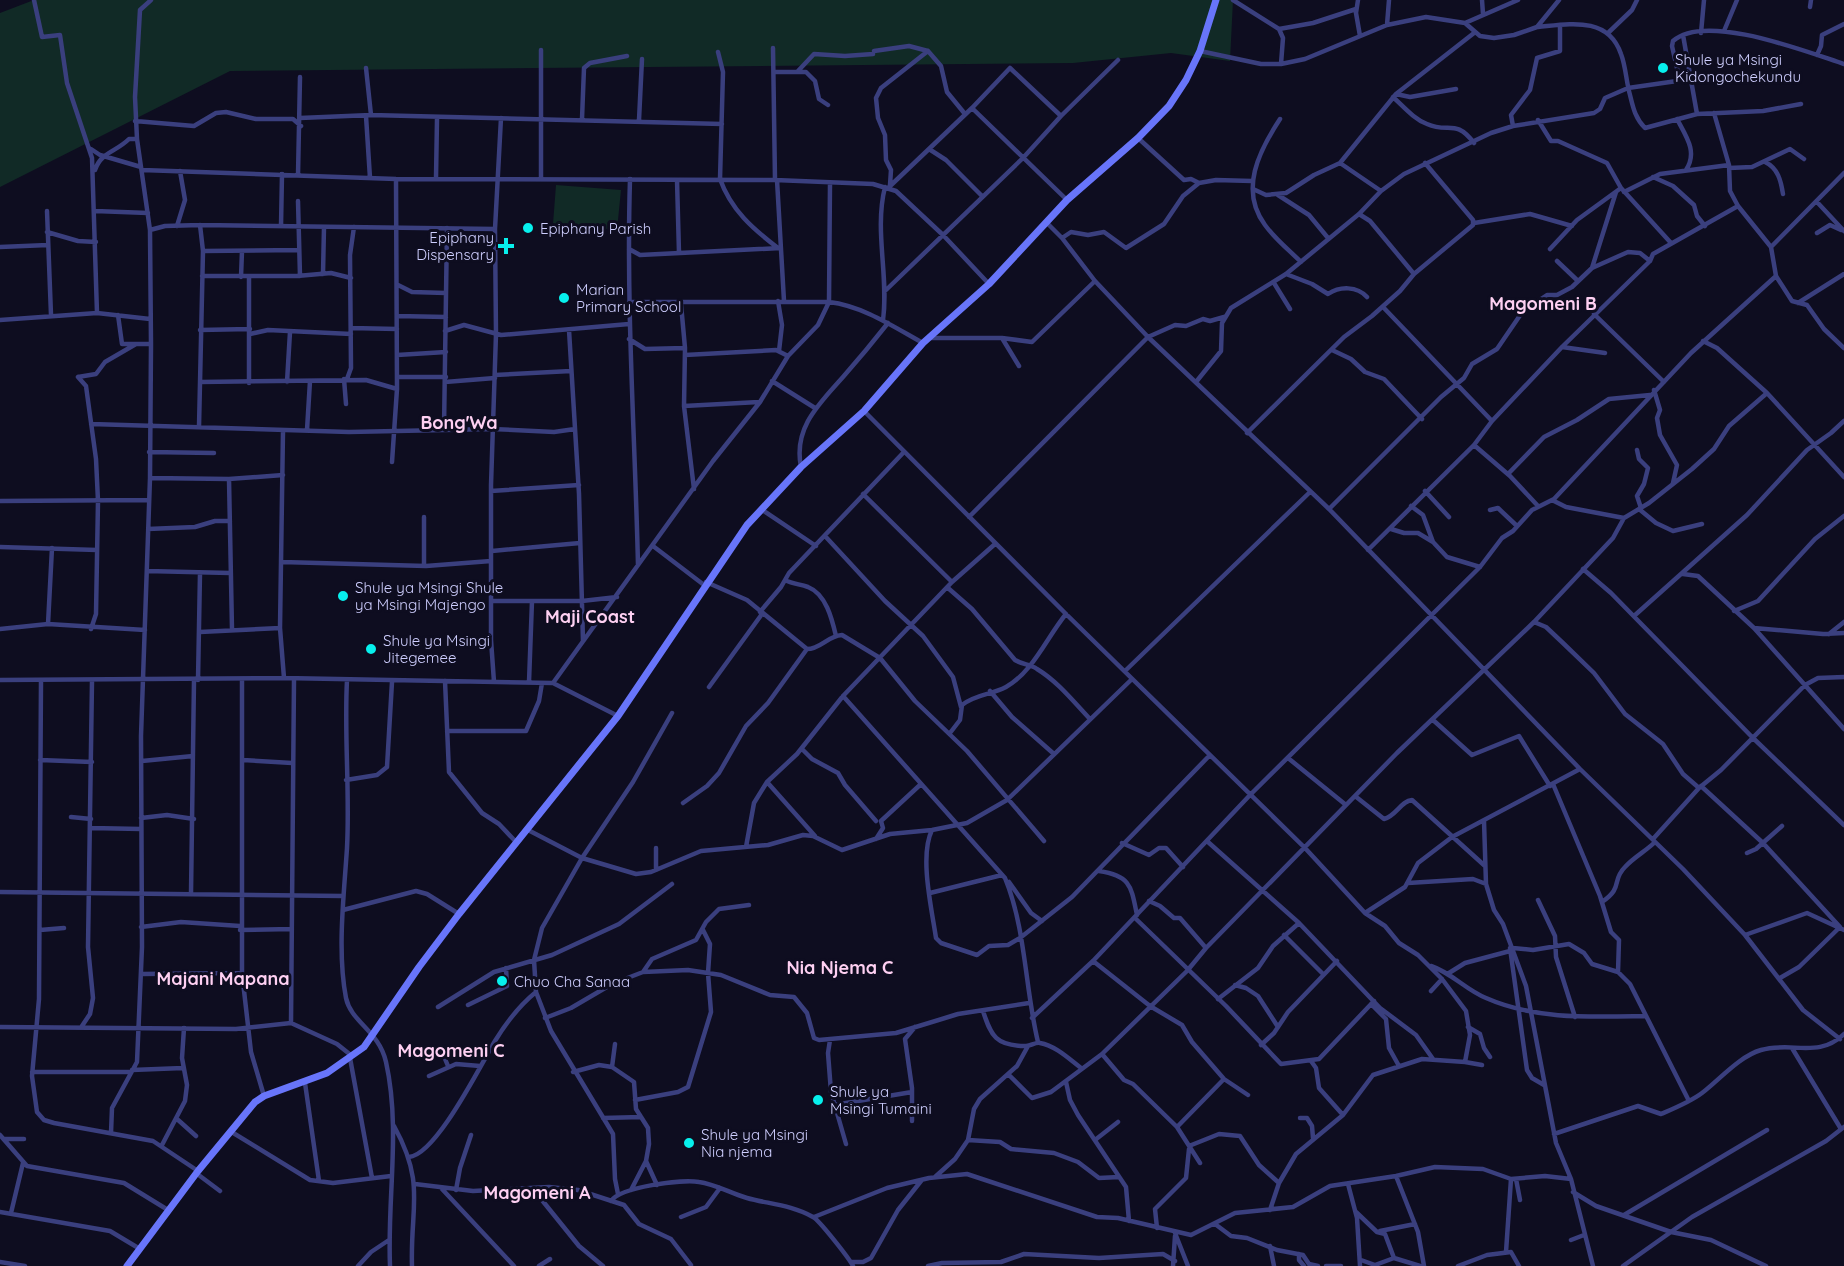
<svg xmlns="http://www.w3.org/2000/svg" width="1844" height="1266" font-family="Quicksand,sans-serif">
<style>
.green{fill:#112a26}
.lines{fill:none;stroke-linecap:round;stroke-linejoin:round}
.minor{stroke:#3a3f7e;stroke-width:4.5}
.secondary{stroke:#6875fa;stroke-width:7}
.poi-dot{fill:#07f0ed;stroke:#0e0d20;stroke-width:2}
.labels{text-anchor:middle;dominant-baseline:central;stroke-width:6;stroke-linejoin:round;paint-order:stroke}
.poi-label{font-size:15px;fill:#cecefe;stroke:#0e0d20;text-anchor:start}
.quarter-label{font-size:18px;font-weight:bold;fill:#fed0f2;stroke:#0e0d20}
</style>
<rect width="100%" height="100%" fill="#0e0d20"/>
<path class="green" d="M 34,0 L 1233,0 L 1230,61 L 1171,53 L 1073,63 L 230,71 L 0,187 L 0,13 Z
M 556,185 L 621,190 L 617,230 L 553,224 Z"/>
<g class="lines">
<path class="minor" d="M 34,0 L 42,37 L 60,35 L 67,83 L 92,158 L 97,313
M 1233,0 L 1279,29 L 1283,38 L 1281,64
M 1358,0 L 1356,13 L 1360,36
M 1482,0 L 1483,14
M 1810,7 L 1811,0
M 1465,23 L 1518,0
M 1387,25 L 1389,0
M 1538,27 C 1570,24 1608,16 1621,54 C 1626,67 1626,81 1630,95 C 1633,107 1635,118 1645,128 L 1697,114 L 1763,111 L 1801,104
M 1279,29 L 1313,23 L 1356,9
M 1724,31 L 1737,0
M 1609,32 L 1632,10 L 1637,0
M 1701,33 L 1704,0
M 1683,35 L 1697,114
M 773,48 L 775,180
M 541,50 L 541,178
M 874,51 L 909,46 L 928,51 L 941,66 L 947,92 L 965,114
M 1200,51 L 1261,64 L 1281,64 L 1305,59 L 1387,25 L 1426,17 L 1465,23 L 1480,36 L 1494,38 L 1514,35 L 1537,27 L 1559,0
M 718,52 L 723,72 L 720,179 C 731,210 753,229 778,248
M 1817,55 L 1821,46 L 1822,35 L 1844,24
M 366,68 L 371,115
M 798,71 L 814,54 L 845,56 L 873,54
M 774,72 L 806,72 L 815,81 L 819,99 L 828,105
M 1396,94 L 1410,97 L 1456,89
M 1393,97 C 1404,107 1414,119 1427,124 C 1449,134 1455,118 1474,143
M 972,108 L 1067,200
M 1714,113 L 1729,165 L 1730,191 L 1738,206 L 1771,247 L 1776,276 L 1792,301 L 1807,305 L 1824,329 L 1844,348
M 366,116 L 370,178
M 300,118 L 371,115 L 722,124
M 582,119 L 584,68 L 590,63 L 627,56
M 1280,119 C 1259,151 1239,190 1265,225 C 1275,239 1289,250 1301,262
M 1677,119 C 1686,136 1698,152 1686,170
M 639,120 L 642,59
M 1538,120 L 1551,141 L 1558,141 L 1607,163 L 1621,188 L 1671,243
M 135,121 L 194,126 L 216,113 L 226,112 L 256,119 L 293,119 L 301,126
M 1513,126 L 1511,115 L 1530,90 L 1537,58 L 1560,51 L 1560,25
M 1138,138 L 1184,180 L 1191,179 L 1199,183
M 91,149 L 100,155 L 141,167
M 929,149 L 946,160 L 982,196
M 1765,162 C 1778,168 1781,181 1783,194
M 1340,163 L 1381,191
M 1729,168 L 1752,167 L 1790,149 L 1804,159
M 95,170 C 101,152 116,152 129,139 L 137,139
M 142,170 L 396,179 L 775,180 L 873,184 L 896,191 L 943,235 L 989,284
M 298,175 L 300,77
M 1653,177 L 1673,186 L 1694,205 L 1697,216 L 1705,226
M 436,178 L 437,119
M 630,179 C 626,308 635,436 638,565
M 677,180 L 679,253
M 777,180 L 784,301
M 890,185 L 891,170 L 886,160 L 885,135 L 878,118 L 876,98 L 881,88 L 928,51
M 888,188 L 972,108 L 1010,68 L 1061,116
M 1253,189 L 1266,195 L 1286,193 L 1314,175 L 1340,163 L 1396,94 L 1474,33
M 1624,192 L 1660,174 L 1729,165
M 1278,195 L 1309,215 L 1328,238
M 298,201 L 300,276
M 1817,202 L 1844,231
M 47,211 L 51,315
M 95,211 L 148,213
M 1359,214 L 1370,221 L 1414,274
M 1046,222 L 1062,238 L 1095,281 L 1148,337 L 1329,509 L 1580,769 L 1683,869 L 1745,935 L 1803,1010 L 1840,1039
M 1474,223 L 1530,214 L 1572,226
M 177,226 L 185,200 L 180,171
M 281,226 L 282,174
M 150,230 L 165,226 L 200,225 L 495,229
M 47,232 L 78,241 L 96,242
M 1817,233 L 1830,225 L 1841,230
M 1062,238 L 1071,232 L 1088,235 L 1104,232 L 1126,248 L 1164,224 L 1183,196 L 1199,183 L 1216,180 L 1252,181
M 0,247 L 48,245
M 1771,247 L 1844,173
M 629,249 L 640,255 L 781,248
M 1550,249 L 1577,220 L 1621,188
M 203,251 L 298,250
M 1557,261 L 1578,281
M 1592,268 L 1616,192
M 323,274 L 324,227
M 1286,274 L 1312,284 L 1328,294 C 1340,286 1357,286 1367,297
M 202,276 L 297,276 L 331,273 L 351,278
M 241,277 L 242,251
M 1274,283 L 1290,309
M 398,285 L 412,292 L 446,293
M 886,290 L 1023,158 L 1061,116 L 1118,60
M 778,301 L 782,325 L 779,351
M 629,302 L 829,302 L 830,183
M 1798,303 L 1844,274
M 681,304 L 685,348 L 684,406 L 694,489
M 1383,307 L 1492,421
M 1594,314 L 1664,382
M 118,315 L 122,344 L 151,344
M 397,316 L 446,317
M 0,320 L 97,313 L 150,319
M 883,320 C 889,276 874,231 885,187
M 351,328 L 397,329
M 200,330 L 250,329
M 569,330 L 579,494 L 583,641
M 445,331 L 464,325 L 501,335 L 629,324
M 250,334 L 268,330 L 351,334
M 928,338 L 1002,338 L 1032,342 L 1095,281
M 1002,338 L 1019,366
M 629,339 L 645,349 L 685,348
M 1703,341 L 1717,348 L 1767,393 L 1844,477
M 1562,347 L 1605,353
M 1332,350 L 1351,359 L 1365,372 L 1384,379 L 1422,419
M 397,355 L 446,352
M 685,355 L 776,350 L 788,356
M 495,375 L 571,371
M 78,377 L 86,386 L 96,459 L 98,501 L 96,614 L 91,629
M 78,377 L 96,374 L 105,362 L 136,344
M 397,377 L 446,377
M 344,379 L 346,404
M 347,379 L 351,368 L 350,255 L 354,227
M 772,381 L 815,408
M 200,382 L 366,380 L 397,389
M 287,382 L 290,332
M 445,382 L 495,378
M 1196,382 L 1221,351 L 1222,323 L 1231,308 L 1286,274 L 1359,214 L 1381,191 L 1404,174 L 1491,133 L 1513,126 L 1594,113 L 1600,109 L 1605,98 L 1628,88 L 1677,81 L 1679,77 L 1672,46 L 1673,41 C 1705,12 1807,52 1844,64
M 249,383 L 249,277
M 1654,390 L 1660,410 L 1657,418 L 1660,435 L 1677,465 L 1673,483
M 684,406 L 759,402
M 864,411 L 1066,614 L 1305,848 L 1365,913 L 1385,926 L 1399,943 L 1418,955 L 1442,979 L 1466,1011 L 1470,1035 L 1465,1062 L 1422,1059 L 1373,1075 L 1343,1115 L 1296,1154 L 1279,1183 L 1270,1210
M 91,424 L 349,432 L 492,429 L 554,432 L 575,429
M 199,427 L 203,251 L 200,225
M 444,429 L 447,228
M 307,430 L 310,381
M 283,431 L 280,628 L 284,678
M 1247,433 L 1344,337 L 1372,316 L 1400,291 L 1414,274 L 1473,225 L 1473,220 L 1425,163
M 1474,445 L 1510,476 L 1538,506
M 1637,450 L 1639,459 L 1648,468 L 1644,484 L 1637,496 L 1641,508
M 149,452 L 214,453
M 392,462 L 397,389 L 396,179
M 801,467 C 793,428 819,404 843,377 C 858,360 873,342 888,323
M 1508,474 L 1544,437 L 1577,420 L 1609,399 L 1650,395
M 150,478 L 229,479 L 283,475
M 229,479 L 232,629
M 491,491 L 579,485
M 1425,491 L 1449,517
M 863,494 L 952,582
M 1552,500 L 1566,507 L 1624,518
M 0,501 L 148,500
M 1411,506 L 1423,515 L 1433,542
M 761,509 L 816,546
M 1329,509 L 1441,397 L 1464,378 L 1472,364 L 1497,349 L 1523,311 L 1547,295 L 1557,295 L 1572,287 L 1592,268 L 1628,252 L 1640,253 L 1650,261
M 1639,509 L 1656,523 L 1673,531 L 1702,524
M 1490,510 L 1498,508 L 1517,526
M 424,517 L 424,566
M 969,517 L 1148,337 L 1175,325 L 1186,326 L 1203,319 L 1210,321 L 1224,317
M 148,529 L 195,527 L 215,521 L 230,521
M 1391,529 L 1404,533 L 1418,533 L 1433,542 L 1447,557 L 1480,567
M 825,536 L 885,601 L 923,636 L 953,677 L 961,707
M 653,546 L 704,585
M 0,547 L 97,550
M 1368,550 L 1474,445 L 1492,421 L 1562,347 L 1650,261 L 1653,254 L 1738,206
M 492,551 L 580,543
M 282,562 L 426,566 L 491,561
M 1583,569 L 1611,593 L 1753,738 L 1844,825
M 147,571 L 230,573
M 1683,574 L 1698,576 L 1754,628 L 1844,729
M 785,580 C 793,584 799,584 808,587 C 826,594 832,619 836,636
M 706,582 L 747,600 L 807,649 C 821,649 827,636 842,635 L 880,658 L 915,701 L 967,751 L 1044,841
M 948,588 L 972,609 L 1015,660 C 1023,665 1030,664 1037,669 C 1057,681 1073,701 1089,718
M 492,601 L 582,601 L 617,597
M 1734,611 L 1758,601 L 1815,539 L 1844,516
M 760,612 L 781,587 L 789,573 L 903,453
M 1634,616 L 1747,515 L 1807,450 L 1831,433 L 1844,421
M 1534,622 L 1546,627 L 1564,644 L 1594,673 L 1625,714 L 1663,744 L 1683,774 L 1699,788
M 48,624 L 52,548
M 1754,628 L 1823,634 L 1844,633
M 0,629 L 48,624 L 145,630
M 200,632 L 280,628
M 1829,634 L 1844,622
M 1125,671 L 1310,492
M 242,679 L 242,973 L 251,1052 L 264,1096
M 0,680 L 284,678 L 553,683 L 618,716
M 41,680 L 39,999 L 32,1076 L 37,1112 L 44,1120 L 54,1123 L 153,1141 L 198,1171
M 198,680 L 200,573
M 347,680 C 344,736 350,792 347,848 C 344,895 337,951 346,998 C 351,1022 379,1031 386,1062 C 401,1129 387,1198 390,1266
M 445,681 L 449,772 L 482,813 L 499,824 L 517,843
M 494,682 L 491,640 L 491,485 L 496,334 L 495,229 L 501,118
M 529,682 L 532,601
M 553,683 L 713,461 L 760,402 L 788,356 L 818,325 L 829,302 C 863,306 894,327 923,343
M 709,687 L 762,614
M 990,691 L 1012,717 L 1054,754
M 843,696 L 1005,878 C 1026,929 1025,989 1038,1042
M 1433,720 L 1472,755 L 1519,736 L 1550,786
M 447,731 L 526,731 L 539,701 L 542,683
M 950,733 L 960,720 L 962,705 C 976,694 991,695 1006,687 C 1033,672 1047,637 1066,614
M 802,749 L 812,759 L 838,773 L 845,785 L 876,821
M 1288,758 L 1346,805
M 40,760 L 92,762
M 243,760 L 292,763
M 142,761 L 193,756
M 346,780 L 377,775 L 387,767 L 392,682
M 767,782 L 815,836
M 1553,784 L 1600,896 L 1611,932 L 1619,940 L 1618,972
M 1701,786 L 1763,843 L 1840,927 L 1799,967 L 1780,978
M 1355,796 L 1384,819 C 1396,816 1401,801 1412,800 L 1485,866
M 683,803 L 707,786 L 719,773 L 746,726 L 768,703 L 807,649
M 71,817 L 91,819
M 141,818 L 167,815 L 194,819
M 1484,821 L 1486,884 L 1494,910 L 1503,924 L 1526,986 L 1556,1143 L 1571,1179 L 1593,1266
M 91,828 L 141,829
M 528,830 L 582,858 L 636,874 L 651,872 L 701,851 L 768,845 L 803,835 L 813,836 L 842,850 L 890,834 L 932,830 L 967,823 L 1007,800 L 1132,679
M 932,830 C 919,856 932,910 936,938 L 941,943 L 977,955 L 989,946 L 1008,945 L 1020,938 L 1072,897 L 1210,755
M 876,839 L 883,828 L 881,821 L 921,784
M 1653,839 L 1699,788 L 1721,770 L 1805,685 L 1818,678 L 1844,677
M 1208,842 L 1299,923 L 1380,1008 L 1416,1035 L 1433,1059
M 1122,843 L 1149,855 L 1159,848 L 1166,848 L 1183,867
M 746,847 L 754,803 L 767,782 L 797,754 L 843,696 L 952,582 L 995,544
M 656,848 L 656,870
M 1747,853 L 1756,849 L 1782,826
M 1099,871 C 1131,876 1131,886 1137,915
M 1009,882 L 1031,913 L 1042,921
M 1408,883 L 1473,879 L 1486,884
M 0,892 L 343,896
M 930,893 L 1002,875
M 191,894 L 194,680
M 1538,900 L 1555,936 L 1556,957 L 1575,1017
M 1149,901 L 1160,906 L 1174,918 L 1180,918 L 1206,948
M 1602,902 C 1624,887 1611,881 1625,867 C 1634,857 1646,851 1655,842
M 343,910 L 416,891 L 427,894 L 459,914
M 1365,913 L 1405,887 L 1418,863 L 1452,837 L 1580,769
M 1135,918 L 1226,1006 L 1281,1064 L 1319,1059 L 1374,1001
M 141,927 L 181,922 L 240,926
M 40,930 L 64,928
M 240,930 L 292,929
M 1284,935 L 1323,974
M 1745,935 L 1807,913 L 1844,930
M 1510,948 L 1527,1070 L 1532,1078 L 1544,1085
M 1513,948 L 1533,950 L 1569,944 L 1584,953 L 1592,964 L 1618,972 L 1630,984 L 1689,1101
M 1093,961 L 1150,1006 L 1182,1025 L 1192,1042 L 1224,1079 L 1248,1095
M 1431,966 C 1452,973 1466,990 1486,998 C 1536,1020 1591,1017 1645,1016
M 643,972 L 652,959 L 696,940 L 706,922 L 719,909 L 749,905
M 1449,973 L 1465,963 L 1510,951
M 141,974 L 242,973
M 1235,985 L 1246,988 L 1258,996 L 1278,1027
M 1431,991 L 1442,979
M 1218,999 L 1258,968 L 1273,946 L 1299,923
M 1371,1004 L 1386,1019 L 1389,1048 L 1399,1066
M 468,1005 L 507,986 L 506,968
M 438,1007 L 494,972 L 552,955 L 619,924 L 672,884
M 983,1011 C 991,1036 996,1046 1026,1046 C 1031,1046 1035,1042 1040,1043 C 1056,1046 1069,1059 1081,1068
M 545,1018 L 571,1008 L 612,984 L 643,972 L 688,970 L 721,975 L 770,995 L 794,997 L 807,1013 L 814,1038 L 819,1040 L 896,1033 L 958,1014 L 1029,1003
M 1032,1018 L 1093,961 L 1250,795 L 1480,567 L 1502,538 L 1513,531 L 1532,510 L 1554,499 L 1691,353 L 1776,276
M 291,1023 L 294,679
M 82,1026 L 90,1014 L 93,998 L 88,947 L 92,681
M 0,1027 L 236,1029 L 291,1023 L 337,1044 L 352,1056
M 1468,1027 L 1480,1034 L 1484,1048 L 1490,1057
M 830,1040 L 828,1053 L 831,1092 L 846,1144
M 615,1044 L 612,1067 L 634,1082 L 636,1109 L 648,1128 L 649,1144 L 646,1161 L 631,1190
M 1261,1045 L 1274,1033 L 1288,1012 L 1337,961
M 440,1047 L 448,1066
M 1792,1048 L 1841,1129
M 1102,1054 L 1187,971 L 1206,948 L 1397,753 L 1534,622 L 1613,538 L 1624,518 L 1649,503 L 1692,469 L 1714,449 L 1729,426 L 1767,393
M 350,1058 L 372,1178
M 1311,1061 L 1316,1068 L 1319,1088 L 1343,1115
M 1465,1062 L 1482,1065
M 132,1070 L 183,1068
M 32,1072 L 131,1072
M 573,1072 L 599,1065 L 612,1067
M 1008,1074 L 1032,1098 L 1051,1092 L 1102,1054 L 1124,1080 L 1133,1084 L 1177,1127 L 1200,1163
M 429,1076 L 456,1064 L 480,1066
M 1066,1082 L 1070,1100 L 1078,1115 L 1126,1187 L 1129,1221
M 305,1083 L 319,1181
M 635,1100 L 678,1092 L 688,1087 L 711,1012 L 708,973 L 710,944 L 703,930
M 834,1105 L 912,1092
M 603,1118 L 641,1117
M 1300,1118 L 1307,1118 L 1312,1126 L 1313,1138
M 177,1119 L 196,1136
M 912,1121 L 912,1088 L 905,1039 L 915,1027
M 394,1126 C 426,1184 410,1207 412,1266
M 1177,1127 L 1224,1079
M 230,1131 L 310,1180 L 333,1183 L 391,1176
M 111,1133 L 112,1108 L 137,1062 L 142,947 L 141,736 L 150,478 L 151,344 L 150,230 L 137,139 L 135,97 L 140,10 L 151,0
M 1554,1134 L 1638,1106 L 1661,1114 C 1675,1108 1690,1102 1702,1093 C 1720,1079 1740,1056 1761,1050 C 1791,1041 1819,1059 1844,1034
M 0,1135 L 27,1166 L 124,1183 L 168,1210
M 5,1139 L 24,1139
M 968,1140 L 1000,1142 L 1011,1149 L 1054,1153 L 1078,1162 L 1099,1178 L 1119,1177
M 1095,1140 L 1118,1122
M 162,1145 L 185,1101 L 187,1085 L 182,1058 L 184,1028
M 1189,1146 L 1219,1134 L 1240,1136 L 1259,1165 L 1279,1183
M 409,1157 C 436,1155 480,1066 495,1041 C 506,1023 520,1005 536,992
M 646,1161 L 657,1185
M 196,1173 L 220,1191
M 1396,1176 L 1418,1232 L 1424,1266
M 935,1177 L 955,1159 L 968,1140 L 974,1109 L 980,1099 L 1017,1066 L 1028,1046
M 1516,1179 L 1520,1200
M 415,1184 L 473,1191 L 549,1187 L 578,1190 L 624,1205 L 639,1224 L 671,1239 L 691,1265
M 1348,1184 L 1357,1218 L 1360,1266
M 442,1189 L 514,1266
M 533,1189 L 579,1246 L 603,1266
M 456,1190 L 460,1168 L 471,1135
M 1573,1192 L 1596,1206 L 1671,1232 L 1711,1240 L 1766,1266
M 618,1194 L 615,1179 L 613,1134 L 551,1031 L 536,992 L 534,960 L 542,928 L 582,858 L 633,782 L 672,713
M 611,1201 C 620,1187 682,1179 699,1182 C 715,1184 730,1193 747,1198 C 769,1204 792,1205 813,1217 C 819,1220 849,1258 853,1266
M 0,1212 L 110,1231 L 140,1249
M 1356,1212 L 1377,1232 L 1385,1234 L 1394,1258
M 11,1213 L 23,1163
M 1624,1215 L 1767,1130
M 681,1217 L 706,1207 L 720,1188
M 814,1217 L 887,1188 L 929,1178 L 967,1174 L 1097,1217 L 1118,1218 L 1191,1235 L 1235,1213 L 1293,1207 L 1330,1186 L 1396,1176 L 1435,1167 L 1483,1169 L 1511,1179 L 1545,1176 L 1571,1179
M 1215,1224 L 1231,1236 L 1247,1238 L 1277,1250 L 1303,1255 L 1309,1264 L 1318,1266
M 1157,1228 L 1155,1209 L 1186,1178 L 1189,1149
M 1380,1231 L 1415,1224
M 1175,1233 L 1188,1266
M 1571,1240 L 1584,1235
M 1270,1246 L 1274,1266
M 1506,1252 L 1511,1179
M 1299,1254 L 1299,1260 L 1304,1266
M 1361,1260 L 1375,1265 L 1394,1258 L 1420,1266
M 0,1262 L 25,1266
M 851,1262 L 863,1262 L 871,1258 L 898,1210 L 921,1181
M 358,1266 L 371,1252 L 389,1240
M 539,1266 L 550,1259
M 928,1266 L 942,1263 L 1001,1262 L 1024,1254 L 1099,1258 L 1163,1254 L 1175,1261
M 1173,1266 L 1175,1236
M 1326,1266 L 1341,1266
M 1458,1266 L 1487,1255 L 1511,1252 L 1519,1266
M 1623,1266 L 1692,1217 L 1826,1141 L 1844,1127"/>
<path class="secondary" d="M 127,1266 L 198,1171 L 255,1102 L 264,1096 L 327,1073 L 364,1047 L 419,967 L 459,914 L 618,716 L 747,525 L 801,467 L 864,411 L 923,343 L 989,284 L 1067,200 L 1138,138 L 1169,106 L 1186,80 L 1200,51 L 1216,0"/>
</g>
<g class="poi-dot">
<circle cx="1663" cy="68" r="6"/>
<circle cx="528" cy="228" r="6"/>
<path d="M503 237h6v6h6v6h-6v6h-6v-6h-6v-6h6z"/>
<circle cx="564" cy="298" r="6"/>
<circle cx="343" cy="596" r="6"/>
<circle cx="371" cy="649" r="6"/>
<circle cx="502" cy="981" r="6"/>
<circle cx="818" cy="1100" r="6"/>
<circle cx="689" cy="1143" r="6"/>
</g>
<g class="labels">
<g class="poi-label">
<text x="1675" y="59">Shule ya Msingi<tspan x="1675" dy="17">Kidongochekundu</tspan></text>
<text x="540" y="228">Epiphany Parish</text>
<text x="494" y="237" text-anchor="end">Epiphany<tspan x="494" dy="17">Dispensary</tspan></text>
<text x="576" y="289">Marian<tspan x="576" dy="17">Primary School</tspan></text>
<text x="355" y="587">Shule ya Msingi Shule<tspan x="355" dy="17">ya Msingi Majengo</tspan></text>
<text x="383" y="640">Shule ya Msingi<tspan x="383" dy="17">Jitegemee</tspan></text>
<text x="514" y="981">Chuo Cha Sanaa</text>
<text x="830" y="1091">Shule ya<tspan x="830" dy="17">Msingi Tumaini</tspan></text>
<text x="701" y="1134">Shule ya Msingi<tspan x="701" dy="17">Nia njema</tspan></text>
</g>
<g class="quarter-label">
<text x="1543" y="303">Magomeni B</text>
<text x="459" y="422">Bong'Wa</text>
<text x="590" y="616">Maji Coast</text>
<text x="840" y="967">Nia Njema C</text>
<text x="223" y="978">Majani Mapana</text>
<text x="451" y="1050">Magomeni C</text>
<text x="537" y="1192">Magomeni A</text>
</g>
</g>
</svg>
